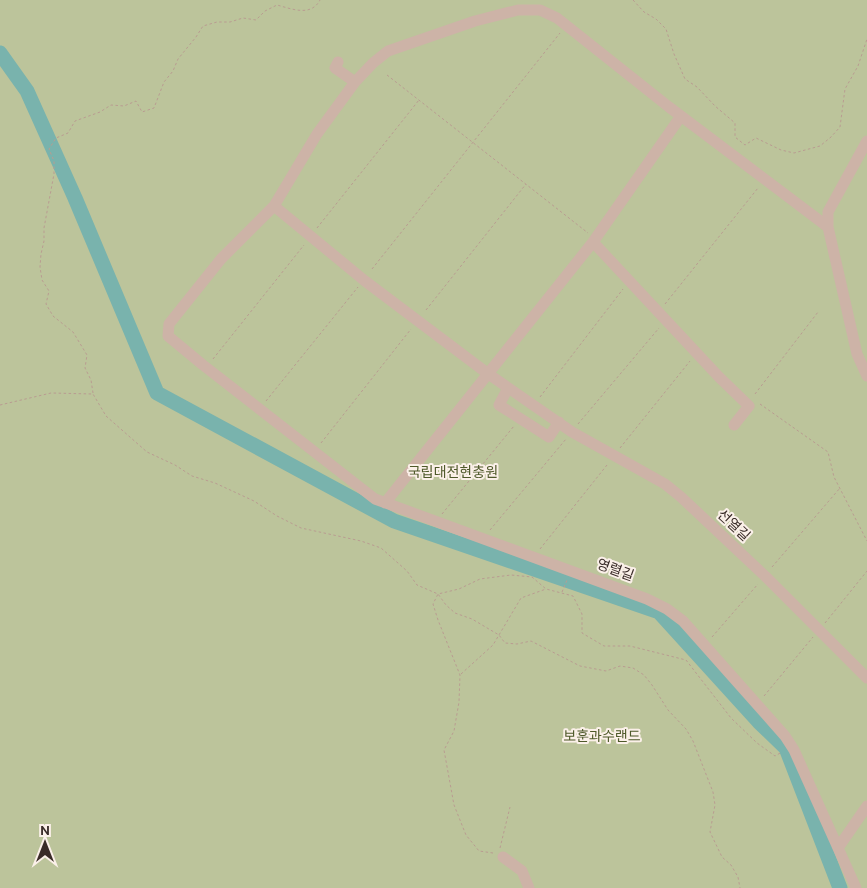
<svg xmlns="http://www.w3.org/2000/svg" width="867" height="888" font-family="Overpass,'Noto Sans KR',sans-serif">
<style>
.green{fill:#bcc49b}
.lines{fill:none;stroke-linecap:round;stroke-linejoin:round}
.river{stroke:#79b3ad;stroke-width:15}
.path{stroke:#b99c91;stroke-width:1;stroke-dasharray:2.5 2.5;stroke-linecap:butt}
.minor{stroke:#cdb3a7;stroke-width:11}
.labels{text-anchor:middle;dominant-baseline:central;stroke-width:4;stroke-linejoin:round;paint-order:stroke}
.park-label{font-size:14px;fill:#4e592a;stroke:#fbf0e9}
.street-label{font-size:14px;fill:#392b28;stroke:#fbf0e9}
</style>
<rect width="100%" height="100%" fill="#f4e5dc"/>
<path class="green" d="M 0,0 L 867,0 L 867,888 L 0,888 Z"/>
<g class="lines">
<path class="river" d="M 0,53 L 27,91 L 75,198 L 157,393 L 394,521 L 659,612 L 759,722 L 786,748 L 840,888"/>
<path class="path" d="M 633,0 L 644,12 L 656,19 L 666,29 L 674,54 L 685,79 L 697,87 L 715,106 L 735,123 L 735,137 L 745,145 L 756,138 L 781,150 L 794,153 L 820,146 L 831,137 L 840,127 L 845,89 L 858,66 L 867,39
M 387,75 L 588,233
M 317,228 L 419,100
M 372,269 L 560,33
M 665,304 L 758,188
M 426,310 L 526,184
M 213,359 L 304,245
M 93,393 L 91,380 L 85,368 L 87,355 L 73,332 L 53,316 L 46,304 L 49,291 L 42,280 L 40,267 L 41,254 L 44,241 L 44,228 L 54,174 L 54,161 L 49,149 L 56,138 L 68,133 L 75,121 L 100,112 L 111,105 L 124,106 L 136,101 L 142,112 L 154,108 L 164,82 L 173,71 L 178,59 L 196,37 L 203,26 L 217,22 L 230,22 L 243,18 L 256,20 L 265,11 L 277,5 C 292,9 311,17 320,0
M 755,394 L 818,312
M 540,397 L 623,289
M 266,401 L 358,287
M 760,404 L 828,452 L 834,477 L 867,541
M 0,405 L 51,393 L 93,394 L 106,416 L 147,452 L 175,465 L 192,476 L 215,483 L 254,501 L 277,516 L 301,528 L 361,541 L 381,548 L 407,571 L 417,585 L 438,594 L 446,605 L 455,613 L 472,619 L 499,635 L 505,643 L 517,644 L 531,641 L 580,666 L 606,671 L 620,666 L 633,668 L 644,675 L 652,685 L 668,710 L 686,729 L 693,741 L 713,792 L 715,805 L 710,832 L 722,857 L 731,865 L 738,877 L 740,888
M 578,424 L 659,328
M 321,443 L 411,329
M 620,448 L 690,361
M 442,514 L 514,426
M 490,530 L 566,439
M 540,549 L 607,465
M 772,567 L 840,488
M 562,592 L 567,580
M 825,623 L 867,571
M 712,637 L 758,584
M 461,674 L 493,645 L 521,598 L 546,589
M 764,696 L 813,637
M 500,848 L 510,807
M 493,853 L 479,851 L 466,835 L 454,805 L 444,750 L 454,731 L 459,702 L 460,675 L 438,620 L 433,604 L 438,594 L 459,589 L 480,579 L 511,575 L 532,577 L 546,589 L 573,596 L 582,614 L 582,633 L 604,646 L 630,646 L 686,660 L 731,718 L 757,743 L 775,756 L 782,752"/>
<path class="minor" d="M 338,62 L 335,68 L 355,82
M 867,141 L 828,212 L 828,227 L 857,354 L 867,376
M 274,206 L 365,281 L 487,373 L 572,432 L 665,484 L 681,497 L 765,576 L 867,678
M 828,227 L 669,107 L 557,18 L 540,10 L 518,10 L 475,21 L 388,51 L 373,63 L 355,82 L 317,134 L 274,206 L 221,259 L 169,324 L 168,336 L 203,365 L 375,499 L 647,599 L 667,609 L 683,621 L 785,736 L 794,750 L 856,888
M 593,242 L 681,116
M 508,388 L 499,405 L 549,437 L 559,422
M 385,503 L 593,242 L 719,377 L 749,406 L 734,425
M 838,848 L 867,806
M 503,857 L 522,871 L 529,888"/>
</g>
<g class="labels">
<g class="park-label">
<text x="453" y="473">국립대전현충원</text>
<text x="602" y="737">보훈과수랜드</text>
</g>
<g class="street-label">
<text transform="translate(733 526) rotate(43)">선열길</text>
<text transform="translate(615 571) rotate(20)">영렬길</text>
</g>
</g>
<g transform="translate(45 843)" stroke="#fbf0e9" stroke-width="4" paint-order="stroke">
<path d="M0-4L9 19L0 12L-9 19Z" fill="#392b28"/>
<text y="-8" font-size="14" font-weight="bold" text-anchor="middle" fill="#392b28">N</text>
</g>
</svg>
